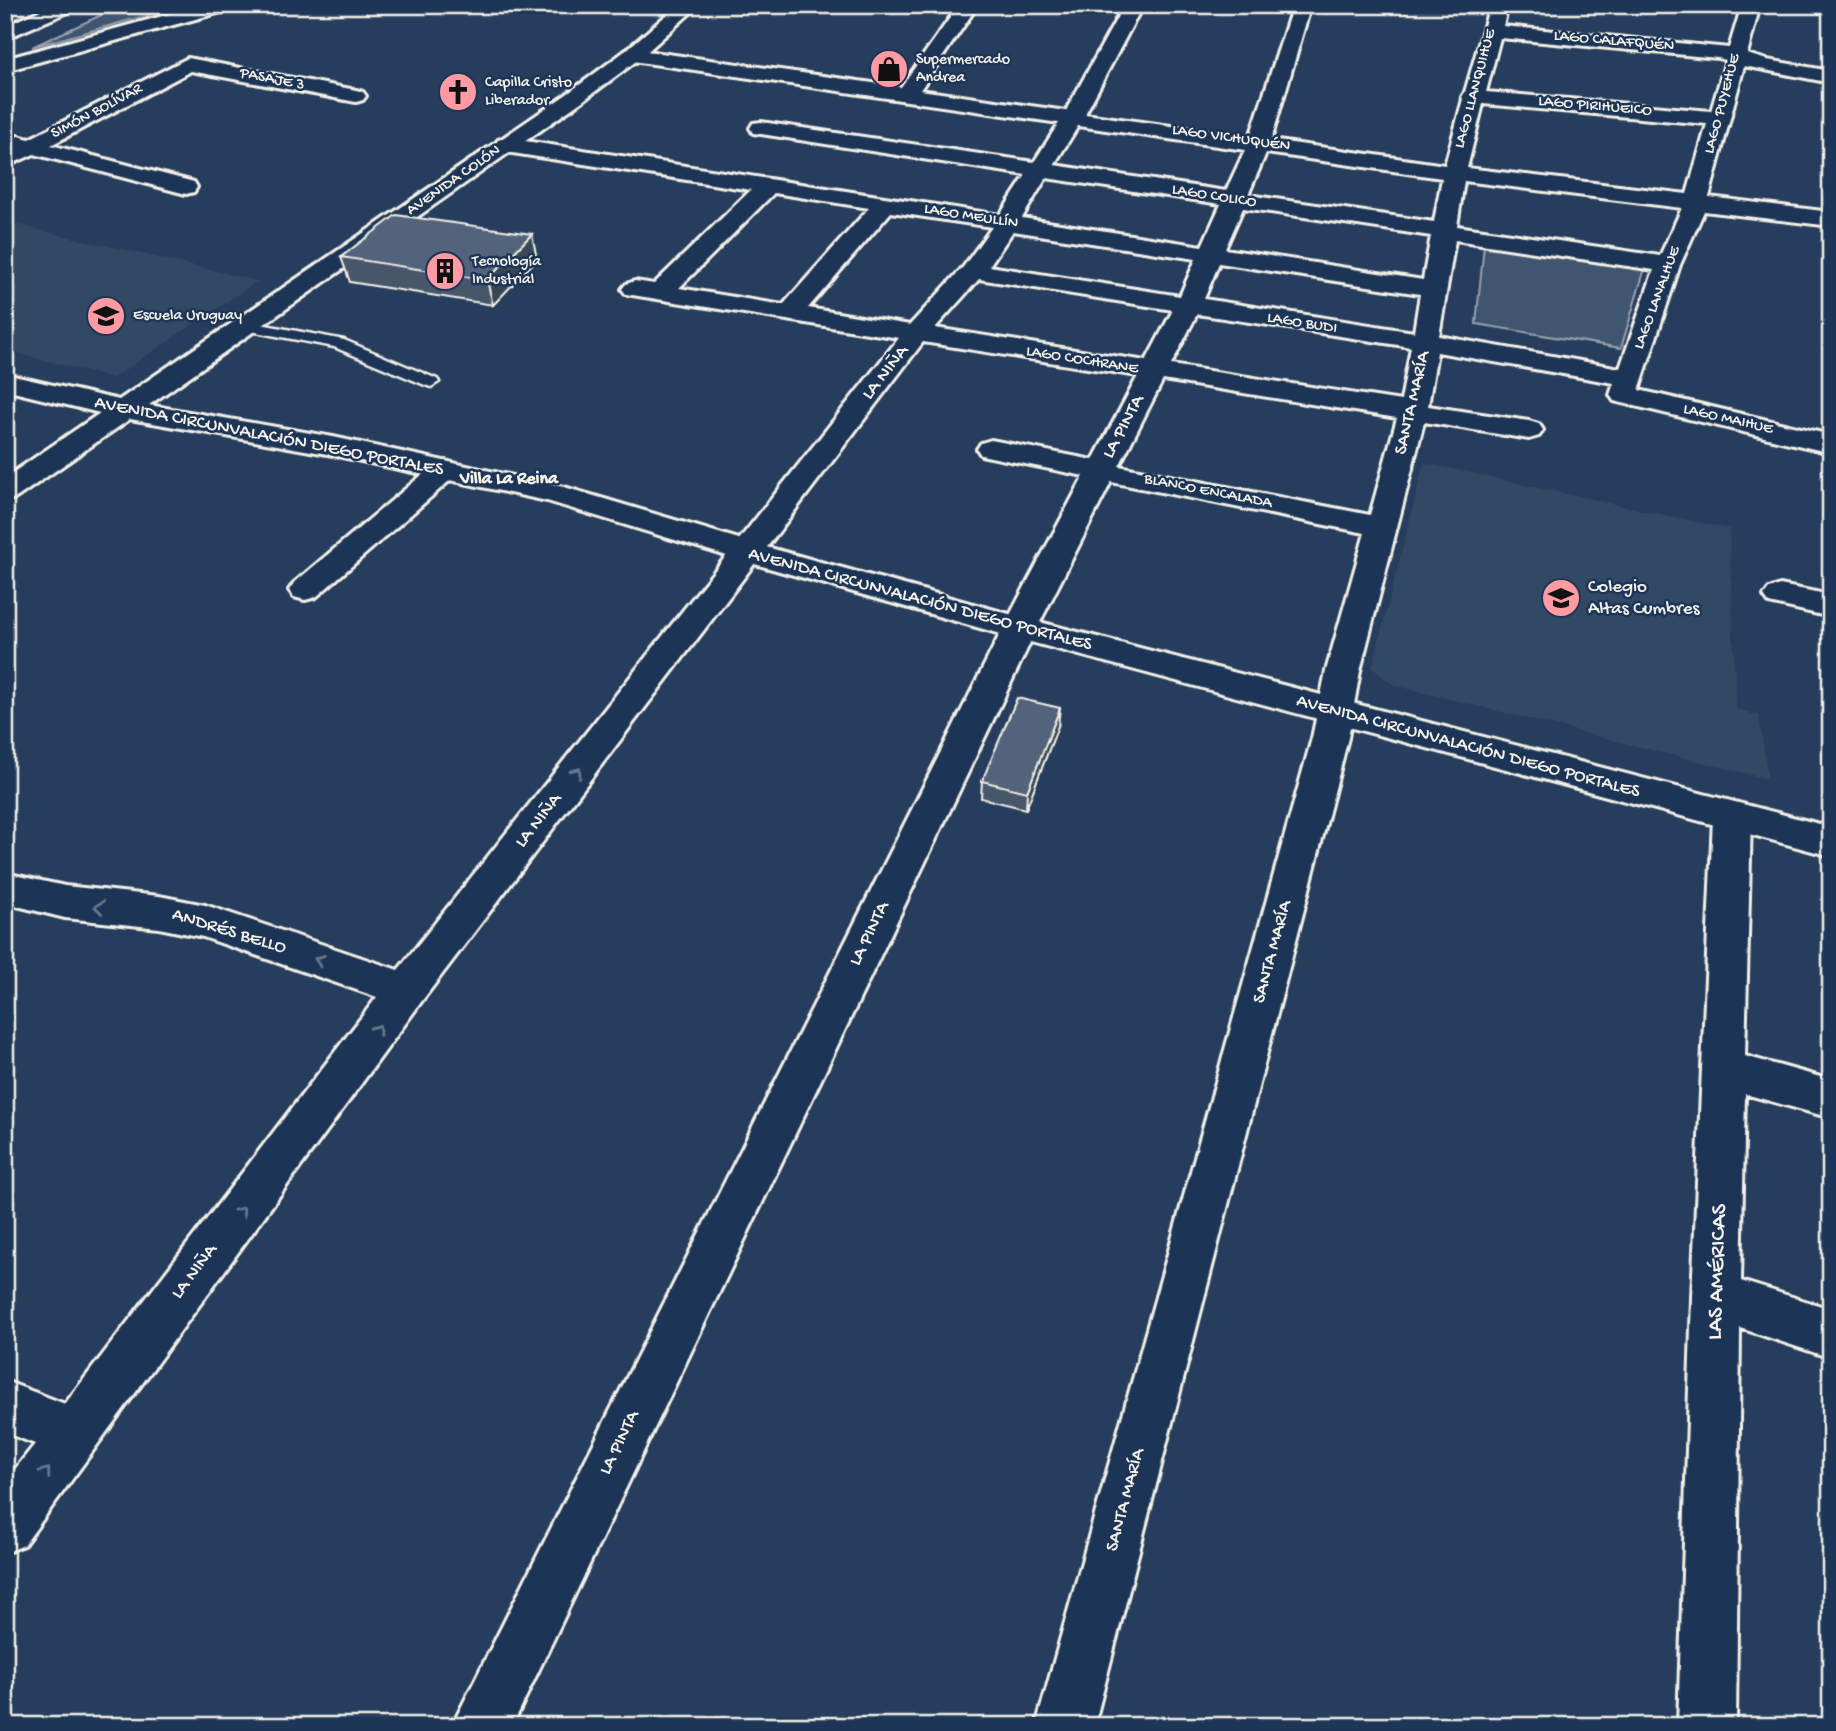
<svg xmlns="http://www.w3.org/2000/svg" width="1836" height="1731" font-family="'Gochi Hand',sans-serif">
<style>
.built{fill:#334966}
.green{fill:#40546f;stroke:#9aa2ac;stroke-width:2}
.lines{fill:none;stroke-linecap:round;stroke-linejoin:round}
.service-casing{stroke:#f4f1e8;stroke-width:5}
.minor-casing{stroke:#f4f1e8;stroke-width:6}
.tertiary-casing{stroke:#f4f1e8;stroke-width:6}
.service{fill:#1d3557;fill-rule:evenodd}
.minor{fill:#1d3557;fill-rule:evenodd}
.tertiary{fill:#1d3557;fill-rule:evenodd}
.wall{fill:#47566a;stroke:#f4f1e8;stroke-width:2}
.shaded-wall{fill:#394656;stroke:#f4f1e8;stroke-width:2}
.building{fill:#52647b;stroke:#f4f1e8;stroke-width:2}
.oneway{stroke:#68778a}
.labels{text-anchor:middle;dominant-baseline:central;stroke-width:5;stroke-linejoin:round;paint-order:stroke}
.far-street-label{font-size:16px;fill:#f4f1e8;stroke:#1d3557}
.far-poi-label{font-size:16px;fill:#f4f1e8;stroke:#1d3557;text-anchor:start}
.far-neighbourhood-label{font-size:18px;font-weight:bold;fill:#f4f1e8;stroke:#1d3557}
.street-label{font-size:19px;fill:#f4f1e8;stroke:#1d3557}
.poi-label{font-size:19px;fill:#f4f1e8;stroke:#1d3557;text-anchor:start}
.near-street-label{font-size:23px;fill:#f4f1e8;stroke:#1d3557}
</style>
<rect width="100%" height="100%" fill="#263d5d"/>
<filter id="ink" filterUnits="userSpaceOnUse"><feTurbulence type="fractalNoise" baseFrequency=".0143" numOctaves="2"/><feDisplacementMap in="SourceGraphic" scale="14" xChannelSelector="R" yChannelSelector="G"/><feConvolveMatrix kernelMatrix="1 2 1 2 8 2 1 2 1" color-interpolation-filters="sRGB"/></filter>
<g filter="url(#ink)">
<path class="built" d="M 1355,5 L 1449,5 L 1446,16 Z
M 5,222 L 258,281 L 113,378 L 5,350 Z
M 1424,463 L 1729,529 L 1736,709 L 1759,716 L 1768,779 L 1394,685 L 1372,668 Z"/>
<path class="green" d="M 123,5 L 185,5 L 32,47 Z
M 1485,235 L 1648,258 L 1621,348 L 1476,324 Z"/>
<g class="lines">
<defs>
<path id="service" d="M 245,321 L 344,340 L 437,379 L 439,382 L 431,387 L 425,385 L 334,347 L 240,329 L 237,326 Z"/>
<path id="minor" d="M 52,5 L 77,5 L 75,9 L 5,39 L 5,26 Z
M 959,5 L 978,5 L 920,90 L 1066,111 L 1124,5 L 1143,5 L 1085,114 L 1250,137 L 1293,5 L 1311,5 L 1271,140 L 1445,165 L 1463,99 L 1462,97 L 1465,92 L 1490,5 L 1508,5 L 1503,26 L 1729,48 L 1742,5 L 1760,5 L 1747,54 L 1767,60 L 1831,71 L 1831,83 L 1744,66 L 1709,197 L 1831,212 L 1831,226 L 1704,211 L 1680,265 L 1639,390 L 1831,435 L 1831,453 L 1614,401 L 1610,395 L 1614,383 L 1437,352 L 1428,406 L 1529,421 L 1539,424 L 1543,430 L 1539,436 L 1529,439 L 1424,422 L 1360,671 L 1348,738 L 1094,1726 L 1036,1726 L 1312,738 L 1326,671 L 1365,533 L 1111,482 L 1037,628 L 512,1726 L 452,1726 L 1003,628 L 1084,476 L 981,455 L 977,449 L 981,443 L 991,440 L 1093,460 L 1138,376 L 923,342 L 421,1002 L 24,1545 L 5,1553 L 5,1482 L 35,1444 L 5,1432 L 5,1381 L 65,1404 L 377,997 L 203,937 L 159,928 L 65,918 L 5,903 L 5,873 L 65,886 L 159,896 L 205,905 L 398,970 L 899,338 L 626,294 L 622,289 L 626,284 L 635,281 L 654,284 L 751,190 L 506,152 L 498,150 L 495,145 L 498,140 L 506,138 L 1000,215 L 1026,175 L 761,134 L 753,133 L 750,128 L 753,123 L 761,122 L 1034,162 L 1059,123 L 632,61 L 625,59 L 622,55 L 625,51 L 632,49 L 901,87 ZM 1500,38 L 1718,58 L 1726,60 L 1711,111 L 1486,92 ZM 1483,104 L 1707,124 L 1687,194 L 1467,168 ZM 1078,126 L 1245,150 L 1226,191 L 1054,165 ZM 1266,153 L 1442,178 L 1434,222 L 1248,195 ZM 1046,178 L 1221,204 L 1202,246 L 1022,218 ZM 1464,181 L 1682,208 L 1660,256 L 1457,226 ZM 774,193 L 869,208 L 783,305 L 679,288 ZM 1243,208 L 1431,236 L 1423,280 L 1225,249 ZM 891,212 L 992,227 L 964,266 L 910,325 L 808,308 ZM 1013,231 L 1196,259 L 1180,296 L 989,266 ZM 1455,240 L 1654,270 L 1620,368 L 1439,336 ZM 1219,263 L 1420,294 L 1414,332 L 1204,299 ZM 979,279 L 1173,310 L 1146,361 L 935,328 ZM 1197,314 L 1411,347 L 1401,401 L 1171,365 ZM 1163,380 L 1397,418 L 1370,515 L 1119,466 Z
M 188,58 L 356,90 L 363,92 L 366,96 L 363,100 L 356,102 L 191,71 L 51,145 L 194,182 L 197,187 L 194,192 L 186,194 L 34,154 L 5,167 L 5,151 L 12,148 L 8,143 L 11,138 L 19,136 L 29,139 Z
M 445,461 L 455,464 L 460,470 L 455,476 L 316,597 L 305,600 L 294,597 L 289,590 L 294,583 L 435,464 Z
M 1780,585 L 1831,595 L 1831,617 L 1769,603 L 1764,596 L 1769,589 Z
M 1732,804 L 1745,808 L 1751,818 L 1745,1056 L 1831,1080 L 1831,1118 L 1745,1094 L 1741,1281 L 1831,1309 L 1831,1358 L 1740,1328 L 1736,1726 L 1678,1726 L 1692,1297 L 1713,818 L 1719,808 Z"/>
<path id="tertiary" d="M 203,5 L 234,5 L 232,9 L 5,71 L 5,59 Z
M 678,5 L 699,5 L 639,59 L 581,102 L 149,405 L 333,437 L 564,487 L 759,545 L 1020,617 L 1831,827 L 1831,856 L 1008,636 L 737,559 L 547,501 L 333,455 L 130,419 L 16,498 L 5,501 L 5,478 L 100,413 L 5,390 L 5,374 L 119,400 L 567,94 L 625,51 Z"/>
</defs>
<use href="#service" class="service-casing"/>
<use href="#minor" class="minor-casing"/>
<use href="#tertiary" class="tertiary-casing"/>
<use href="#service" class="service"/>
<use href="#minor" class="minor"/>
<use href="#tertiary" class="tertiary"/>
</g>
<path class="wall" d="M 341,257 L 537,259 L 493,305 L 350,282 Z
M 1058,726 L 1026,809 L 981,798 L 982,781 Z"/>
<path class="shaded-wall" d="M 532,234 L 537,259 L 493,305 L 487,280 Z
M 1060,708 L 1058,726 L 1026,809 L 1027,792 Z"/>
<path class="building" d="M 396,215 L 532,234 L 487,280 L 341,257 Z
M 1017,698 L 1060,708 L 1027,792 L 982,781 Z"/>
<defs><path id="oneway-chevron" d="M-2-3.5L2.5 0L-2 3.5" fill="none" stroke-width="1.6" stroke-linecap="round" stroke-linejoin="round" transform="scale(1.75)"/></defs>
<g class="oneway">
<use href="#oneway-chevron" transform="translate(577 772) rotate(-52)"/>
<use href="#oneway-chevron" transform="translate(99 907) rotate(-173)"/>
<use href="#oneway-chevron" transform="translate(319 960) rotate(-161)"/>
<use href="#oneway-chevron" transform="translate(377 1029) rotate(-53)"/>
<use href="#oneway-chevron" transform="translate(241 1211) rotate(-53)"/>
<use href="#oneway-chevron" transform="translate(46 1472) rotate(-53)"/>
</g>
</g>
<defs>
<symbol id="shop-disc" viewBox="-11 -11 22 22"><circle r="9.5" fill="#ff9aa2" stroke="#1d3557"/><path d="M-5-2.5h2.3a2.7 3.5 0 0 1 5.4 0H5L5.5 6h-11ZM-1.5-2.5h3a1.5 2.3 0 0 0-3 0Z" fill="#111"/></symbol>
<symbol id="church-disc" viewBox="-11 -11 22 22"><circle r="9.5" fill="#ff9aa2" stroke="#1d3557"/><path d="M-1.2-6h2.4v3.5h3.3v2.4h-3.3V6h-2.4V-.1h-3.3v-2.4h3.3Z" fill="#111"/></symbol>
<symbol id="building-disc" viewBox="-11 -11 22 22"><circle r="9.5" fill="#ff9aa2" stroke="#1d3557"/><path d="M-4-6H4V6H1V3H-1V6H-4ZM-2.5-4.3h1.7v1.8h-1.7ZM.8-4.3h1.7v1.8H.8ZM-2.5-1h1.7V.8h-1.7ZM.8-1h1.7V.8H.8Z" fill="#111"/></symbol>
<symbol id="school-disc" viewBox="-11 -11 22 22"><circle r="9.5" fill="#ff9aa2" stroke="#1d3557"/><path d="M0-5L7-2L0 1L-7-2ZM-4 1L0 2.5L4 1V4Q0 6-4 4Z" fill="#111"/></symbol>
</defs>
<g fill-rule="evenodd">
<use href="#shop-disc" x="867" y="47" width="44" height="44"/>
<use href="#church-disc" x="436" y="70" width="44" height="44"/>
<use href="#building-disc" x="423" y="249" width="44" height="44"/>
<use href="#school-disc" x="84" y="294" width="44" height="44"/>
<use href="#school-disc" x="1539" y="576" width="44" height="44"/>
</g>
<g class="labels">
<g class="far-street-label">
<text transform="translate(1614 42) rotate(5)">LAGO CALAFQUÉN</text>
<text transform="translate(272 80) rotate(11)">PASAJE 3</text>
<text transform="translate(1476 89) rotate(-75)">LAGO LLANQUIHUE</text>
<text transform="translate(1723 104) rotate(-75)">LAGO PUYEHUE</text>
<text transform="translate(1595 107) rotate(5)">LAGO PIRIHUEICO</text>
<text transform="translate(97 112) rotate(-28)">SIMÓN BOLÍVAR</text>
<text transform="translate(1231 139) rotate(8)">LAGO VICHUQUÉN</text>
<text transform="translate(454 181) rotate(-35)">AVENIDA COLÓN</text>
<text transform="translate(1214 197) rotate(9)">LAGO COLICO</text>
<text transform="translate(971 217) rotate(9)">LAGO MEULLÍN</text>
<text transform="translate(1658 298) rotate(-70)">LAGO LANALHUE</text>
<text transform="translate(1302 324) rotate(9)">LAGO BUDI</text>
<text transform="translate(1082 361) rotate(9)">LAGO COCHRANE</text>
<text transform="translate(1728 420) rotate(13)">LAGO MAIHUE</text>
<text transform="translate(1208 492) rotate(11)">BLANCO ENCALADA</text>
</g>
<g class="far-poi-label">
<text x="916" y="60">Supermercado<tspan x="916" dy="18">Andrea</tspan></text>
<text x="485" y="83">Capilla Cristo<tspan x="485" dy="18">Liberador</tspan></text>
<text x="472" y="262">Tecnología<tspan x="472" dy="18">Industrial</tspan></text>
<text x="133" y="316">Escuela Uruguay</text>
</g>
<g class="far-neighbourhood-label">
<text x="509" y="479">Villa La Reina</text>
</g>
<g class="street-label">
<text transform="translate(886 373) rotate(-52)">LA NIÑA</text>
<text transform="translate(1413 403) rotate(-77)">SANTA MARÍA</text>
<text transform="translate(1124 427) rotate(-62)">LA PINTA</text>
<text transform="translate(269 437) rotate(11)">AVENIDA CIRCUNVALACIÓN DIEGO PORTALES</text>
<text transform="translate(920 600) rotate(15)">AVENIDA CIRCUNVALACIÓN DIEGO PORTALES</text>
<text transform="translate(1468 747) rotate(15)">AVENIDA CIRCUNVALACIÓN DIEGO PORTALES</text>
<text transform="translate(539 821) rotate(-52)">LA NIÑA</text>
<text transform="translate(229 932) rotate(17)">ANDRÉS BELLO</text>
<text transform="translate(870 934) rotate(-64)">LA PINTA</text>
<text transform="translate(1273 952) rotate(-75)">SANTA MARÍA</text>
<text transform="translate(195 1272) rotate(-53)">LA NIÑA</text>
<text transform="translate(620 1443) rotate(-64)">LA PINTA</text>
<text transform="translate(1126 1500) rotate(-75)">SANTA MARÍA</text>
</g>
<g class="poi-label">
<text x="1588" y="587">Colegio<tspan x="1588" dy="22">Altas Cumbres</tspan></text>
</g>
<g class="near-street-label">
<text transform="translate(1718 1272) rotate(-88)">LAS AMÉRICAS</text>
</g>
</g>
<rect width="1836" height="1731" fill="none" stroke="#1d3557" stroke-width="28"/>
<rect x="14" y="14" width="1808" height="1703" fill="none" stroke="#f4f1e8" stroke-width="2.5" filter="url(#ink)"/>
</svg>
